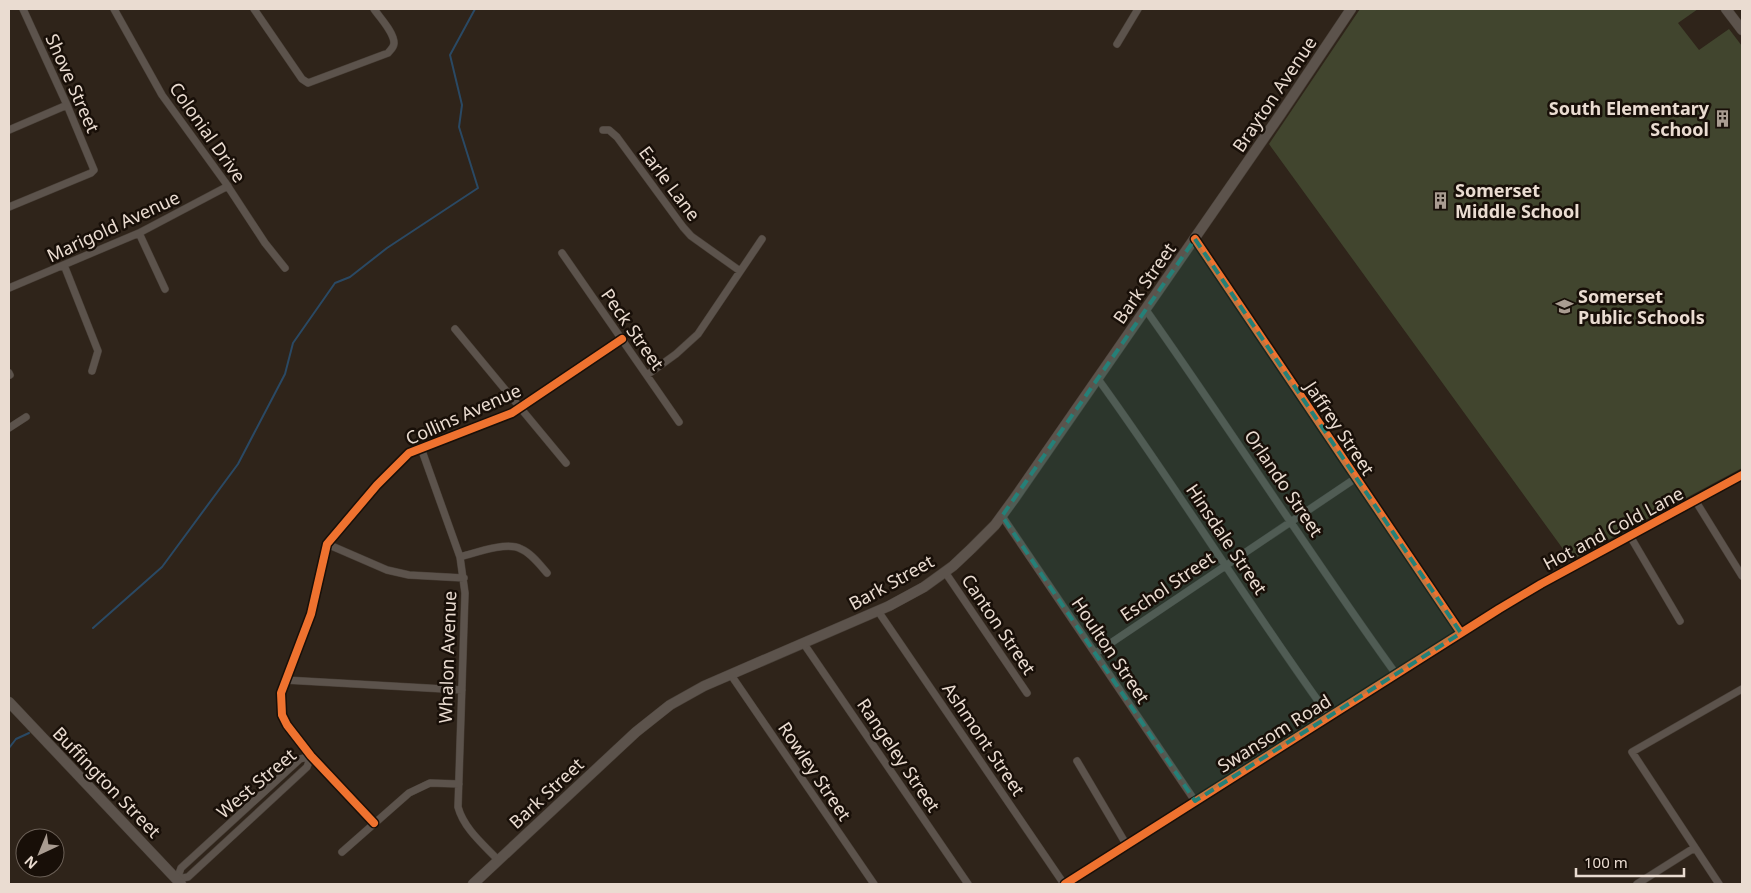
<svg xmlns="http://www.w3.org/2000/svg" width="1751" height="893" font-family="'Noto Sans',sans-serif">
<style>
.green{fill:#41452e}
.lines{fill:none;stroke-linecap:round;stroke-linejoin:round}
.stream{stroke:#2a4964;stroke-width:2}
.street-casing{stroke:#483f37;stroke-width:8}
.secondary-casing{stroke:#483f37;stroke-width:11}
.street{stroke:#5c534c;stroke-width:7}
.secondary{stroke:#5c534c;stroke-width:10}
.cycleway-casing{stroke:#180f08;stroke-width:11}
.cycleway{stroke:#ef722f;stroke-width:8}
.marked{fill:#258078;fill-opacity:0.2;stroke:#258078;stroke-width:4;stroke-dasharray:10 6;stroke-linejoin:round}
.labels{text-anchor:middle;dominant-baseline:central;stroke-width:5;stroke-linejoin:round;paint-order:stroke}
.street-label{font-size:18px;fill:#eadcd1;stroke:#180f08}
.poi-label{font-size:18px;font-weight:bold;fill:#eadcd1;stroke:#180f08;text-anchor:start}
</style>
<rect width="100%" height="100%" fill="#2f241a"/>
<path class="green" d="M 1360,9 L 1698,9 L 1678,23 L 1699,50 L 1729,29 L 1742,46 L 1742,468 L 1571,560 L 1269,144 Z"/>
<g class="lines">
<path class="stream" d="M 93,628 L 162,567 L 238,464 L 285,374 L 293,343 L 335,283 L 350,277 L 387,248 L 478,188 L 459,127 L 462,105 L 450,55 L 475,9
M 9,748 L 16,739 L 29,733"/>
<defs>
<path id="street" d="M 114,9 L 162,95 L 225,182 L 265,243 L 285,268
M 254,9 L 302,79 L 308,83 L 388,53 C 390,50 394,48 394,43 C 394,32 380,18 374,9
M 1117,44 L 1138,9
M 9,130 L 67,105
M 603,130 L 609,130 L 617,137 L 683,227 L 691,236 L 740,271
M 9,207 L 91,173 L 94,170 L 67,105 L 23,9
M 139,233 L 165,289
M 1195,239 L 1461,633
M 562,253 L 679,422
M 64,265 L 98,351 L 92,371
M 9,288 L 139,233 L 228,186
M 1146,310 C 1231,430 1310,555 1396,674
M 455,329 L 566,463
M 9,373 L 10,375
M 647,375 L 676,354 L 698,334 L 762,239
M 1098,379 C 1178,489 1249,606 1329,716
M 9,428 L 26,417
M 421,448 L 460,557 L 465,593 L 458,807 C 464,829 484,845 499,861
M 1695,500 L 1742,576
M 1002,516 L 1195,801
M 1630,536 L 1680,621
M 327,544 L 387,570 L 409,575 L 464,578
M 460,557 C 475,553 507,541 521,549 C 531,553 540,565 547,573
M 945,572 L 1027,693
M 878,611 L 1064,884
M 804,644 L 968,884
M 1096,653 L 1356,478
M 731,675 L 874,884
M 285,680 L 462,690
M 1077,761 L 1126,844
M 374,823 L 311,756 L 287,725 L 282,715 L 281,693 L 311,614 L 327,544 L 377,485 L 409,453 L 512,413 L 622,339
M 342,852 L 409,793 L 430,783 L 459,784
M 177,879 L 188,877 L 307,767 L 311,756
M 177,879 L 181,868 L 300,759 L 311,756
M 1065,884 L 1499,609 L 1541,584 L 1742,475
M 1637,884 L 1694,848
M 1719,884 L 1632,752 L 1742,689"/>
<path id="secondary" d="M 1726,9 L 1742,30
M 9,702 L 181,884
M 473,884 L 636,732 L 670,705 L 704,686 L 889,606 L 924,587 L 953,566 L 971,549 L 995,525 L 1014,499 L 1280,115 L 1351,9"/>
</defs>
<use href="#street" class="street-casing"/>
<use href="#secondary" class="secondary-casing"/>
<use href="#street" class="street"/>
<use href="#secondary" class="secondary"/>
<defs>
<path id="cycleway" d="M 1195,239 L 1461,633
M 374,823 L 311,756 L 287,725 L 282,715 L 281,693 L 311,614 L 327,544 L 377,485 L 409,453 L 512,413 L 622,339
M 1065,884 L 1499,609 L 1541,584 L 1742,475"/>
</defs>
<use href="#cycleway" class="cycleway-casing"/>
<use href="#cycleway" class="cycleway"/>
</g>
<path class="marked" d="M 1195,239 L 1461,633 L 1195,801 L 1002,516 Z"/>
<defs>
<symbol id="building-bare" viewBox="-9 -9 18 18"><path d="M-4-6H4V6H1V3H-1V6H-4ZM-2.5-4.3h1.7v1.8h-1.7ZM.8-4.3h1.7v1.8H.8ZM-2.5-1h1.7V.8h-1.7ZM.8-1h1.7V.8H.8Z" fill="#a99c91" stroke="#180f08" stroke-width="2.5" paint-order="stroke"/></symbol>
<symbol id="school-bare" viewBox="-9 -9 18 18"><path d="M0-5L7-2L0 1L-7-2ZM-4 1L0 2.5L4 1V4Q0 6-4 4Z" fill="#a99c91" stroke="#180f08" stroke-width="2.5" paint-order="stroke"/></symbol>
</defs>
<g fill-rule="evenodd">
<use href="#building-bare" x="1710" y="106" width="25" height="25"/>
<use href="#building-bare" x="1428" y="188" width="25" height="25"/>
<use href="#school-bare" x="1552" y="294" width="25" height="25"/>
</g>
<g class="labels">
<g class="street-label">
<text transform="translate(73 83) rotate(66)">Shove Street</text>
<text transform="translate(1274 94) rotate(-56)">Brayton Avenue</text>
<text transform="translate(208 132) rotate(55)">Colonial Drive</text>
<text transform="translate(670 183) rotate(53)">Earle Lane</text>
<text transform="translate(113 226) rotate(-25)">Marigold Avenue</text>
<text transform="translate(1144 283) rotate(-55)">Bark Street</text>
<text transform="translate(633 329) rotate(55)">Peck Street</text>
<text transform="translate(463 414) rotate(-24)">Collins Avenue</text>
<text transform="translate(1340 428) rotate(56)">Jaffrey Street</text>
<text transform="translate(1284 483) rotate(56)">Orlando Street</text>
<text transform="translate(1613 528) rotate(-28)">Hot and Cold Lane</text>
<text transform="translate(1227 539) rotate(56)">Hinsdale Street</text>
<text transform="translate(891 582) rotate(-29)">Bark Street</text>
<text transform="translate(1167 586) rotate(-34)">Eschol Street</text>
<text transform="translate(999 624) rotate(56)">Canton Street</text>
<text transform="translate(1111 650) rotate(56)">Houlton Street</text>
<text transform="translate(447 657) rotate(-88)">Whalon Avenue</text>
<text transform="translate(1274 733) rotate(-32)">Swansom Road</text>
<text transform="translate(984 739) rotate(56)">Ashmont Street</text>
<text transform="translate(899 755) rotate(56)">Rangeley Street</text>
<text transform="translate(815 771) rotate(56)">Rowley Street</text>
<text transform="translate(107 782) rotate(46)">Buffington Street</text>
<text transform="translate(256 783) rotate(-40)">West Street</text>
<text transform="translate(546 793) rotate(-43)">Bark Street</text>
</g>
<g class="poi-label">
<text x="1709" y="108" text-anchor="end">South Elementary<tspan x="1709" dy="21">School</tspan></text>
<text x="1455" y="190">Somerset<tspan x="1455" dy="21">Middle School</tspan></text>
<text x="1578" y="296">Somerset<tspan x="1578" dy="21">Public Schools</tspan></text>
</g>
</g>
<rect width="1751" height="893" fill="none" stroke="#eadcd1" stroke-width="20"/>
<g transform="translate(40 853) rotate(224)"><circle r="24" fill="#180f08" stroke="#6c6158"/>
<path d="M0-4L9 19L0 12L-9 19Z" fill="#a99c91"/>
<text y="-8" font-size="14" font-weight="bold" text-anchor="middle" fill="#eadcd1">N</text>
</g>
<path d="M1576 868v8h108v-8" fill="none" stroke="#eadcd1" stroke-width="2.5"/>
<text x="1584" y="868" font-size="15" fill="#eadcd1" stroke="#180f08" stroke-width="4" paint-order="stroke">100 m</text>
</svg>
